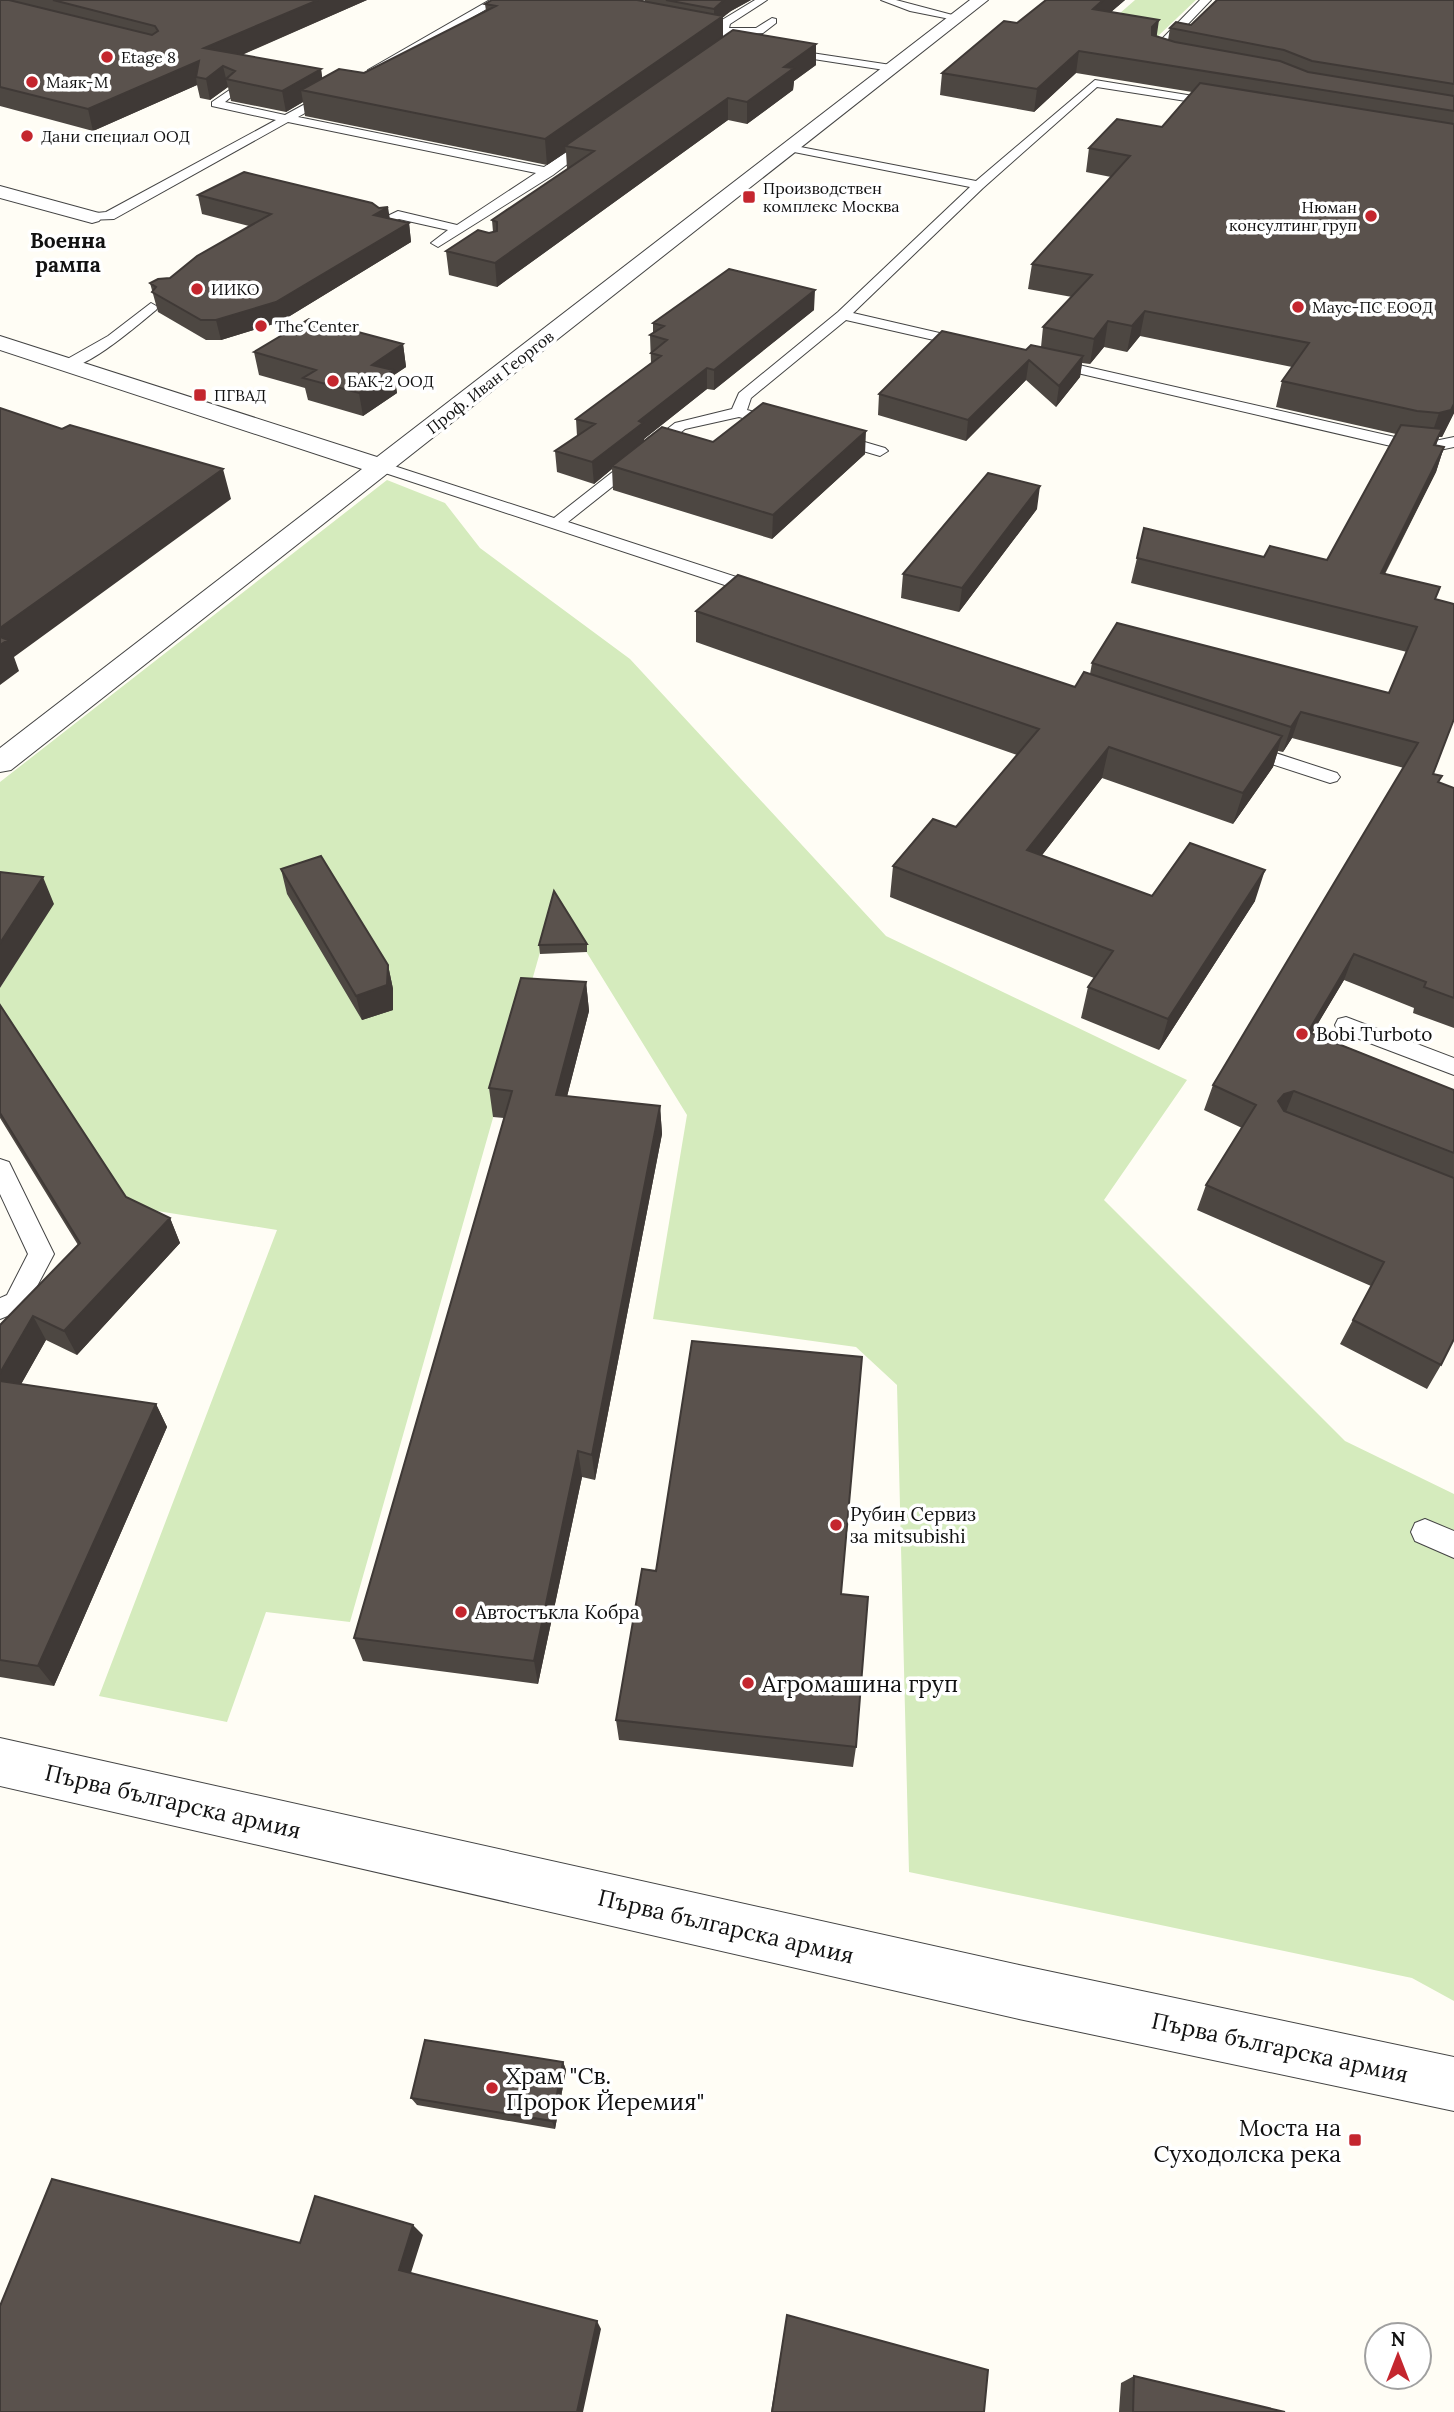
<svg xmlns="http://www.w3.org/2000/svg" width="1454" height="2412" font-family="Lora,serif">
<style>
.green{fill:#d5ebbd}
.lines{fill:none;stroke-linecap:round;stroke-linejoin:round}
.service-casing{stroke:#444;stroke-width:2}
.minor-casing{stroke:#444;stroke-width:2}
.tertiary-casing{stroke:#444;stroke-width:2}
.service{fill:#fff;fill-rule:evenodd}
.minor{fill:#fff;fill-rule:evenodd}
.tertiary{fill:#fff;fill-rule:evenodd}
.wall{fill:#4d4742}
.shaded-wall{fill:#3f3936}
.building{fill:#5a524d;stroke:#3f3936;stroke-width:2}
.poi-dot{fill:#c4262e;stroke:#fff;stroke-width:2.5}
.labels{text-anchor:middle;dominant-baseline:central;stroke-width:7;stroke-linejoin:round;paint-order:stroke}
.far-poi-label{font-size:16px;fill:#111;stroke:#fff;text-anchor:start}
.far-street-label{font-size:16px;fill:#111;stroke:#fff}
.poi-label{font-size:19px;fill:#111;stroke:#fff;text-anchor:start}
.far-district-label{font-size:21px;font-weight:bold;fill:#111;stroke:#fff}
.near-poi-label{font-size:23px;fill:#111;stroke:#fff;text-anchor:start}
.near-street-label{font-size:23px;fill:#111;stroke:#fff}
</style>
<rect width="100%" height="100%" fill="#fffdf5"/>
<path class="green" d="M 1135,0 L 1196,0 L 1157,37 L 1103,28 Z
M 387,480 L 445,503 L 480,548 L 630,659 L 886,936 L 1187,1080 L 1104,1200 L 1345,1441 L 1454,1494 L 1454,2001 L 1412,1978 L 909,1872 L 897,1385 L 856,1347 L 653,1319 L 687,1115 L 563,914 L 550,917 L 350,1622 L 266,1612 L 227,1722 L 99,1696 L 277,1230 L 126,1206 L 0,1022 L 0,988 L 53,904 L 0,897 L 0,782 Z"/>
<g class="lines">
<defs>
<path id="service" d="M 490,0 L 502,0 L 378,72 L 368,70 Z
M 755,0 L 767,0 L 730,24 L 729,28 L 756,28 L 772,18 L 776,19 L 776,23 L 763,33 L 738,35 L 742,39 L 741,41 L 723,53 L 715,53 L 715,49 L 730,39 L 714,32 L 722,20 Z
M 881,0 L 896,0 L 960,17 L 955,20 L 910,11 Z
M 1200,0 L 1211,0 L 1164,49 L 1156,49 L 1156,45 Z
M 785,49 L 891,65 L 896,68 L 891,71 L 781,54 L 781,50 Z
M 1095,80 L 1218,100 L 1224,103 L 1218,106 L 1097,87 L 983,188 L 853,313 L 974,341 L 974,347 L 969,348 L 846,320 L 751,398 L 747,410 L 784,420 L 787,423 L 784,426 L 779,428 L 739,417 L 685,429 L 568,522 L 767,587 L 770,591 L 767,595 L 755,595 L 376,470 L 374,467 L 376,464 L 388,464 L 554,518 L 675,423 L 732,409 L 739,393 L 838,312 L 970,187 L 789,151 L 783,147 L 785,144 L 976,181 Z
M 231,89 L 237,92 L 225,102 L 285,115 L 329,91 L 337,91 L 337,95 L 298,117 L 544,167 L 588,138 L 598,141 L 553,175 L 438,247 L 431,243 L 448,230 L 399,219 L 383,225 L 377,221 L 398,211 L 457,225 L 536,173 L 288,122 L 114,219 L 87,220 L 87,214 L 106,212 L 276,120 L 212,106 L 212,102 Z
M 151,303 L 158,307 L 156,310 C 139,324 83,373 62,368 L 60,365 L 62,362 L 108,336 Z
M 1048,358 L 1408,440 L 1430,442 L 1454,437 L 1454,447 L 1430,452 L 1408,450 L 1043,365 L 1041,362 L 1043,359 Z
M 834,433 L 885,448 L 888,451 L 880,456 L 829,441 L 826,438 Z
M 1245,743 L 1337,773 L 1340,777 L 1337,781 L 1330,783 L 1238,753 L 1235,749 L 1238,745 Z
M 1346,1017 L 1454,1058 L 1454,1075 L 1338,1031 L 1335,1025 L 1338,1019 Z
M 0,1159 L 9,1162 L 54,1254 L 25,1309 L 0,1319 L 0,1298 L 7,1295 L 28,1254 L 0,1194 Z
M 1425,1519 L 1454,1531 L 1454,1558 L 1415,1541 L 1411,1532 L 1415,1523 Z"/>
<path id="minor" d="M 970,0 L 988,0 L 11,770 L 0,772 L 0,748 L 362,469 L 0,350 L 0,336 L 377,457 Z
M 0,186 L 99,213 L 102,217 L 99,221 L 92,223 L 0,198 Z"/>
<path id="tertiary" d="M 0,1738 L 1019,1965 L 1454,2057 L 1454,2111 L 1019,2019 L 0,1786 Z"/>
</defs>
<use href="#service" class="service-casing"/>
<use href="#minor" class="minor-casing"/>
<use href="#tertiary" class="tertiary-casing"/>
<use href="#service" class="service"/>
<use href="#minor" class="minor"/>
<use href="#tertiary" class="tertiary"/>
</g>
<path class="wall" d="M 0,0 L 367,0 L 242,55 L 321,69 L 322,79 L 364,73 L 486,11 L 485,4 L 645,2 L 645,0 L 751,0 L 731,11 L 723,17 L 723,36 L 816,44 L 816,65 L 794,81 L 793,90 L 747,124 L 728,120 L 497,287 L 449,275 L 446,251 L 493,232 L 492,220 L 568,169 L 567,169 L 566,152 L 547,165 L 305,116 L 303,102 L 286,112 L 231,101 L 228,87 L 210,100 L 200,98 L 197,85 L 93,131 L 0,106 Z
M 1046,0 L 1125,0 L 1111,12 L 1157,36 L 1168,40 L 1170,28 L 1191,25 L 1454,0 L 1454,413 L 1442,437 L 1439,437 L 1436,445 L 1444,447 L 1436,472 L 1385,574 L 1440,587 L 1435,599 L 1433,774 L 1439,783 L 1454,788 L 1454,1028 L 1413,1013 L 1414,1008 L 1344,980 L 1312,1033 L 1454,1090 L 1454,1339 L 1441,1365 L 1427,1389 L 1340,1344 L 1371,1286 L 1197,1210 L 1206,1185 L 1242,1128 L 1204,1110 L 1213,1085 L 1404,768 L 1292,738 L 1283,752 L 1278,751 L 1273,767 L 1233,824 L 1102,778 L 1042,855 L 1152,896 L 1255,901 L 1159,1050 L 1081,1018 L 1088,987 L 1094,978 L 890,897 L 893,866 L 956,827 L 1017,755 L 696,642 L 696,611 L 1075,687 L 1090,674 L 1092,663 L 1389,693 L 1407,652 L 1131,583 L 1137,558 L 1264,557 L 1327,560 L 1396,434 L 1276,407 L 1282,381 L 1292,367 L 1140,336 L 1127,352 L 1104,347 L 1090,364 L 1082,363 L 1080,377 L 1056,407 L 1026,380 L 966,441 L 878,415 L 879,394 L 1041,347 L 1043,327 L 1072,297 L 1028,289 L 1032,264 L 1111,177 L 1086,172 L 1089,148 L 1162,127 L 1192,92 L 1076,73 L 1034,112 L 940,95 L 942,73 L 1017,23 Z
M 198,195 L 390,219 L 409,223 L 411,242 L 280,322 L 221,340 L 206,340 L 158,312 L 150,283 L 170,278 L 249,226 L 202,214 Z
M 814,310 L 714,390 L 707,389 L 644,439 L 644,441 L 713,442 L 865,454 L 772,539 L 613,490 L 612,469 L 594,484 L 557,472 L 555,451 L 577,436 L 576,419 L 651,363 L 650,335 L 653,333 L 653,323 Z
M 403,344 L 406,367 L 394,375 L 397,393 L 363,416 L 308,400 L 305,388 L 259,375 L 254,352 Z
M 1037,509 L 959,612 L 901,598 L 903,574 Z
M 281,869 L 388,965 L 393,989 L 393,1010 L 362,1020 L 287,894 Z
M 587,944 L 587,952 L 540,954 L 539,945 Z
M 586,982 L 589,1011 L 567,1096 L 660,1106 L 662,1134 L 595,1480 L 582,1477 L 538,1684 L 363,1661 L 354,1638 L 504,1118 L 493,1117 L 489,1088 Z
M 0,1005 L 126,1197 L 170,1218 L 180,1243 L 77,1355 L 46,1340 L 21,1384 L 156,1404 L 167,1427 L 54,1686 L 0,1677 L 0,1325 L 78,1245 L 0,1118 Z
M 616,1720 L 856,1747 L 853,1767 L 619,1740 Z
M 563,2062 L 566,2070 L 555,2129 L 417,2105 L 411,2098 Z
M 787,2315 L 984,2412 L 771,2412 Z
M 1134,2376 L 1285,2412 L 1119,2412 L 1121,2383 Z"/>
<path class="shaded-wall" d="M 318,0 L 367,0 L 209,69 L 204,48 Z
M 724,0 L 751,0 L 731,11 L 723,17 L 723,40 L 565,146 L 566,152 L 547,165 L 545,139 L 714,23 L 714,9 Z
M 1103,0 L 1125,0 L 1090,30 L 1093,9 Z
M 1159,20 L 1156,41 L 1148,49 L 1152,27 Z
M 816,44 L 816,65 L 794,81 L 793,90 L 747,124 L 747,102 L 784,67 Z
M 1079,51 L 1076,73 L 1034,112 L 1037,89 Z
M 199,61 L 196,77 L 197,85 L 93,131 L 88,109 Z
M 223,66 L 228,87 L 210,100 L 206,79 Z
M 321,69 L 324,90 L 301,90 L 303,102 L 286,112 L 282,91 Z
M 728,98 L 728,120 L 497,287 L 495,263 Z
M 388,207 L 391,226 L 374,215 Z
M 409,223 L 411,242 L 280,322 L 221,340 L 216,320 Z
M 815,290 L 814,310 L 714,390 L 714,370 Z
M 1145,311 L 1140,336 L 1127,352 L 1132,326 Z
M 1108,321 L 1104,347 L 1090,364 L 1094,339 Z
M 403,344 L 406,367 L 394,375 L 397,393 L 363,416 L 359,393 L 372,365 Z
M 1083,356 L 1080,377 L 1056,407 L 1059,386 Z
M 1029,360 L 1026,380 L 966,441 L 968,420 Z
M 707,368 L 707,389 L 644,439 L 644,444 L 612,466 L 612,469 L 594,484 L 592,462 L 639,421 Z
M 1454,404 L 1454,413 L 1442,437 L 1439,437 L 1433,454 L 1430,439 L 1439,413 Z
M 866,431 L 865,454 L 772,539 L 773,515 Z
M 1444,447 L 1436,472 L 1372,598 L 1381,573 Z
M 223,469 L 231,499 L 14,657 L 19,671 L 0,685 L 0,628 Z
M 1040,486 L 1037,509 L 959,612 L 962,588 Z
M 1301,712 L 1292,738 L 1283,752 L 1291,727 Z
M 1282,736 L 1273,767 L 1233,824 L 1243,793 Z
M 1109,747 L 1102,778 L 1022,881 L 1027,850 Z
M 1265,870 L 1255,901 L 1159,1050 L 1168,1019 Z
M 43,877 L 54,904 L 0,988 L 0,943 Z
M 1354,954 L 1344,980 L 1298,1057 L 1308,1032 Z
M 388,965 L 393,989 L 393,1010 L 362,1020 L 356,996 Z
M 586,982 L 589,1011 L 560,1124 L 556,1095 Z
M 1294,1091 L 1284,1117 L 1278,1101 L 1284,1094 Z
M 660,1106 L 662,1134 L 595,1480 L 592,1455 Z
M 170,1218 L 180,1243 L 77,1355 L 64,1331 Z
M 33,1316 L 46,1340 L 10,1404 L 0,1388 L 0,1373 Z
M 156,1404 L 167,1427 L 54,1686 L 38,1666 Z
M 578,1451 L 582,1477 L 538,1684 L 534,1661 Z
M 563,2062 L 566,2070 L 555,2129 L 552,2121 Z
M 413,2225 L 423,2235 L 409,2279 L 399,2270 Z
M 597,2321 L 601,2329 L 583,2412 L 577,2412 Z"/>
<path class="building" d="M 0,0 L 9,0 L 152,35 L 158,31 L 155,26 L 53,0 L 318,0 L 204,48 L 321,69 L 282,91 L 226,79 L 235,71 L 223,66 L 206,79 L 196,77 L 199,61 L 88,109 L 0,87 Z
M 492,0 L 637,0 L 723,16 L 545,139 L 301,90 L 339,69 L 364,73 L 496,6 L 485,4 Z
M 666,0 L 724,0 L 714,9 Z
M 1046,0 L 1103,0 L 1093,9 L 1159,20 L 1152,27 L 1152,35 L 1175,42 L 1280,61 L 1308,72 L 1454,96 L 1454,111 L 1079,51 L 1037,89 L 942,73 L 1004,21 L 1017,23 Z
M 1217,0 L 1454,0 L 1454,84 L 1312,61 L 1284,50 L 1170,28 L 1176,22 L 1191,25 Z
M 733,30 L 816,44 L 784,67 L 794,68 L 747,102 L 728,98 L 495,263 L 446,251 L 478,230 L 489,233 L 497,231 L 497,222 L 492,220 L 594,151 L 565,146 Z
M 1200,83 L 1454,124 L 1454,404 L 1451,410 L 1439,413 L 1417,411 L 1282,381 L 1309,343 L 1145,311 L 1132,326 L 1108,321 L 1094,339 L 1043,327 L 1092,275 L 1032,264 L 1130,156 L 1089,148 L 1117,119 L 1162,127 Z
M 244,172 L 372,203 L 379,208 L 388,207 L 374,215 L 409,223 L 276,302 L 216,320 L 201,320 L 152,292 L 156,287 L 150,283 L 158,279 L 170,278 L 197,256 L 271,214 L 198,195 Z
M 729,269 L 815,290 L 714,370 L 707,368 L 639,421 L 643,423 L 592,462 L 555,451 L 595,424 L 576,419 L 661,356 L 651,353 L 667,340 L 650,335 L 664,326 L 653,323 Z
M 309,319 L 403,344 L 372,365 L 393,370 L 359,393 L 303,378 L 316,370 L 254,352 Z
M 942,331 L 1026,350 L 1031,345 L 1083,356 L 1059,386 L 1029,360 L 968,420 L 879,394 Z
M 763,403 L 866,431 L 773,515 L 612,466 L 662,427 L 713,442 Z
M 0,408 L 62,429 L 70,425 L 223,469 L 0,628 Z
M 1401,425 L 1442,429 L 1434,445 L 1444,447 L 1381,573 L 1440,587 L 1435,599 L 1454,604 L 1454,719 L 1433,774 L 1442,776 L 1438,782 L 1454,788 L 1454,998 L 1424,987 L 1426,982 L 1354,954 L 1308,1032 L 1454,1090 L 1454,1153 L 1294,1091 L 1284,1094 L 1278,1101 L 1284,1111 L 1454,1178 L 1454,1339 L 1441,1365 L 1353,1320 L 1384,1262 L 1206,1185 L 1256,1105 L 1213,1085 L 1418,743 L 1301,712 L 1291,727 L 1092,663 L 1117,623 L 1389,693 L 1417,627 L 1137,558 L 1144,528 L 1264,557 L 1270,546 L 1327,560 Z
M 988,473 L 1040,486 L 962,588 L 903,574 Z
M 738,575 L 1075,687 L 1084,672 L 1282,736 L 1243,793 L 1109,747 L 1027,850 L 1152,896 L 1190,843 L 1265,870 L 1168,1019 L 1088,987 L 1113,951 L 893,866 L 933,819 L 956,827 L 1039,729 L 696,611 Z
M 0,637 L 8,640 L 0,645 Z
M 321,856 L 388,965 L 387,985 L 356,996 L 281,869 Z
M 0,872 L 43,877 L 0,943 Z
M 554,891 L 587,944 L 539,945 Z
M 521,978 L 586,982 L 556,1095 L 660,1106 L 592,1455 L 578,1451 L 534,1661 L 354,1638 L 512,1091 L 489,1088 Z
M 0,1005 L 126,1197 L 170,1218 L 64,1331 L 33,1316 L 0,1373 L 0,1325 L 80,1243 L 0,1113 Z
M 692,1341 L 862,1357 L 841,1594 L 868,1597 L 856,1747 L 616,1720 L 642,1569 L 656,1571 Z
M 0,1381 L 156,1404 L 38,1666 L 0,1660 Z
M 425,2040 L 563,2062 L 552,2121 L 411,2098 Z
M 52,2179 L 300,2243 L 315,2196 L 413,2225 L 399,2270 L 597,2321 L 577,2412 L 0,2412 L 0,2306 Z
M 787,2315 L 988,2370 L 984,2412 L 772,2412 Z
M 1134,2376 L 1285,2412 L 1133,2412 Z"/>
<g class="poi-dot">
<circle cx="107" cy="57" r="7"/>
<circle cx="32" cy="82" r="7"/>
<circle cx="27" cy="136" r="7"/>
<rect x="742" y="190" width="14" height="14" rx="3.5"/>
<circle cx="1371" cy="216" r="7"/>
<circle cx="197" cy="289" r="7"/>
<circle cx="1298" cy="307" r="7"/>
<circle cx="261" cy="326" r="7"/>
<circle cx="333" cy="381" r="7"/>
<rect x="193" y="388" width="14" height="14" rx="3.5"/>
<circle cx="1302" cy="1034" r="7"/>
<circle cx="836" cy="1525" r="7"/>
<circle cx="461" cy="1612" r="7"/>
<circle cx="748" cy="1683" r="7"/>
<circle cx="492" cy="2088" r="7"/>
<rect x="1348" y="2133" width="14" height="14" rx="3.5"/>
</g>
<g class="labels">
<g class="far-poi-label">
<text x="121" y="57">Etage 8</text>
<text x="46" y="82">Маяк-М</text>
<text x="41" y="136">Дани специал ООД</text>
<text x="763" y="188">Производствен<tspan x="763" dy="18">комплекс Москва</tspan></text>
<text x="1357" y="207" text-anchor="end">Нюман<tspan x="1357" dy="18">консултинг груп</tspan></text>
<text x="211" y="289">ИИКО</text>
<text x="1312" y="307">Маус-ПС ЕООД</text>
<text x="275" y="326">The Center</text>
<text x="347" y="381">БАК-2 ООД</text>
<text x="214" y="395">ПГВАД</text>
</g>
<g class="far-street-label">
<text transform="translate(490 382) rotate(-38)">Проф. Иван Георгов</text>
</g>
<g class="poi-label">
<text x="1316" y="1034">Bobi Turboto</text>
<text x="850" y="1514">Рубин Сервиз<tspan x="850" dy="22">за mitsubishi</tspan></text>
<text x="475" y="1612">Автостъкла Кобра</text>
</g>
<g class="far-district-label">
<text x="68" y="240">Военна<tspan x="68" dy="24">рампа</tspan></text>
</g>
<g class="near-poi-label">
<text x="762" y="1683">Агромашина груп</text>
<text x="506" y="2075">Храм "Св.<tspan x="506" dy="26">Пророк Йеремия"</tspan></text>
<text x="1341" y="2127" text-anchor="end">Моста на<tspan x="1341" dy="26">Суходолска река</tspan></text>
</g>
<g class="near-street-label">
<text transform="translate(173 1801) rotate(13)">Първа българска армия</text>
<text transform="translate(726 1926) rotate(13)">Първа българска армия</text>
<text transform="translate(1280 2047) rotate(12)">Първа българска армия</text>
</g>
</g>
<g transform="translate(1398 2356)"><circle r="33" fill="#ffffff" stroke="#a0a0a0" stroke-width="2"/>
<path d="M0-5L12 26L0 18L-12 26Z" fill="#c4262e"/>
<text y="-10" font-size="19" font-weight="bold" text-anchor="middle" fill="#111111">N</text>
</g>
</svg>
